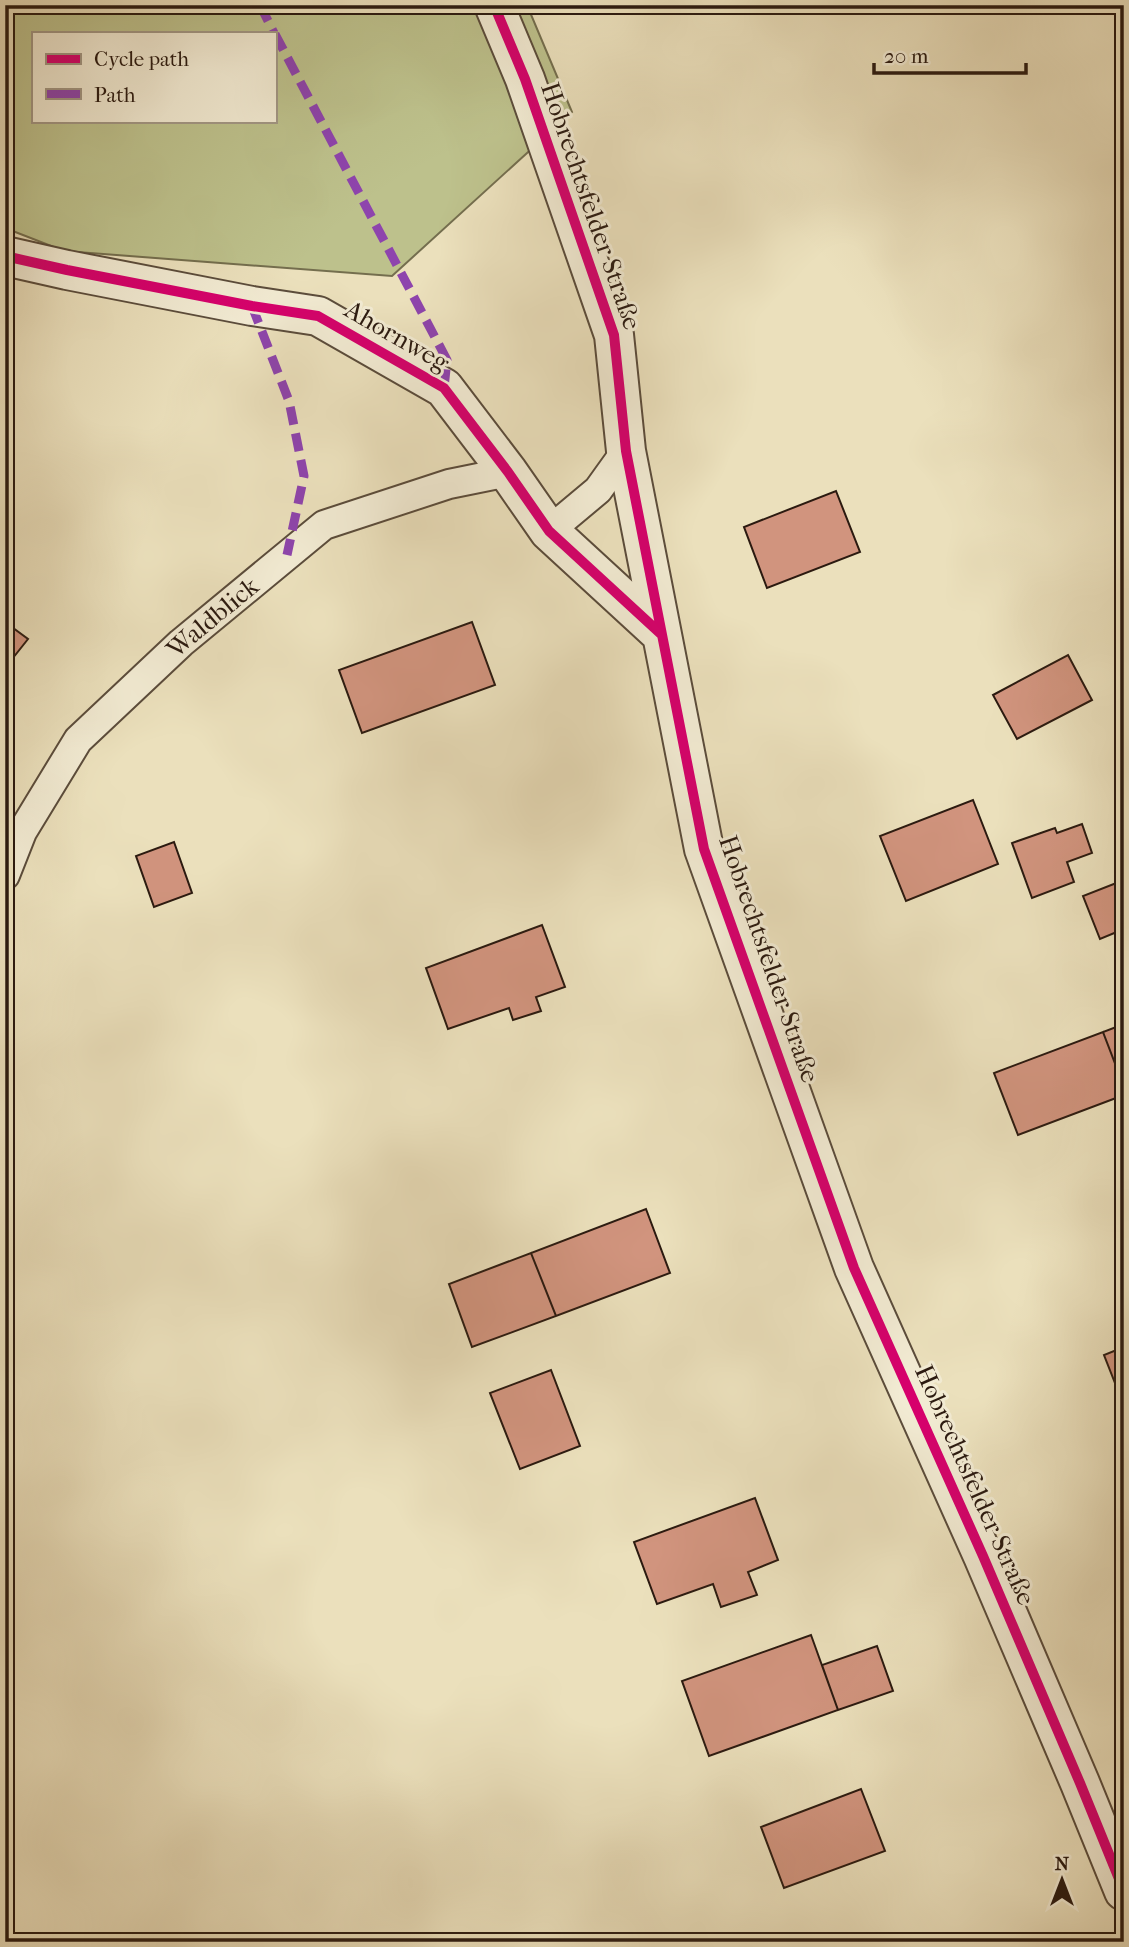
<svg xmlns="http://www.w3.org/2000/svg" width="1129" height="1947" font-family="'IM FELL French Canon',serif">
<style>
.green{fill:#bdc18c;stroke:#746e4e;stroke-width:2;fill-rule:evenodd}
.building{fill:#d1947e;stroke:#2b1a10;stroke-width:2}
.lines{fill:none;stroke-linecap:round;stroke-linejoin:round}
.lane-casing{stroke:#5b4c3b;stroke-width:32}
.street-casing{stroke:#5b4c3b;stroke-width:42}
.lane{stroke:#f2ebd3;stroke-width:28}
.street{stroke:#f2ebd3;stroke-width:38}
.quiet{stroke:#8e44ad;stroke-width:9;stroke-dasharray:18 9;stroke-linecap:butt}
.cycleway-casing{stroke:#f2ebd3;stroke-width:15}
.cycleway{stroke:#d6006c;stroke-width:10}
.labels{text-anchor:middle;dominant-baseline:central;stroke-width:6;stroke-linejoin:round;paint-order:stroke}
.street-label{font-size:26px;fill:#2b1a10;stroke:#f2ebd3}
</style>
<rect width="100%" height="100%" fill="#ebe0bc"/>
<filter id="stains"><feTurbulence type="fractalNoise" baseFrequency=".00286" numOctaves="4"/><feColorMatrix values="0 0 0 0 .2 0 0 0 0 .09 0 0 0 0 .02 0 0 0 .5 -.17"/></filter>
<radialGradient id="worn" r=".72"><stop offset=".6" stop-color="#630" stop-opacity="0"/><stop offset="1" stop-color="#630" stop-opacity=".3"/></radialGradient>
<path class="green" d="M 5,5 L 527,5 L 572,112 L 392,276 L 64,251 L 5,228 ZM 33,33 L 275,33 L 275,121 L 33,121 Z"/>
<path class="building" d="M 836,491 L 860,552 L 767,588 L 744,527 Z
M 5,622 L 28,639 L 5,668 Z
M 472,622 L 495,685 L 362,733 L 339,670 Z
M 1068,655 L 1092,700 L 1017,739 L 993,695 Z
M 973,800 L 998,864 L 906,901 L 880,836 Z
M 1082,824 L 1092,853 L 1067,862 L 1074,882 L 1032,898 L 1012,843 L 1055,828 L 1057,833 Z
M 174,842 L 192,893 L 154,907 L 136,856 Z
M 1124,880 L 1124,929 L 1100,939 L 1083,896 Z
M 542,925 L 565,987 L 536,997 L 541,1011 L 513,1020 L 509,1008 L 448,1029 L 426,968 Z
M 1124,1024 L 1124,1087 L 1103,1032 Z
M 1103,1032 L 1124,1087 L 1124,1095 L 1018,1135 L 994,1073 Z
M 646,1209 L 670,1273 L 556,1316 L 531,1253 Z
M 531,1253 L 556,1316 L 472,1347 L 449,1284 Z
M 1124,1347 L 1124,1406 L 1104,1355 Z
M 551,1370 L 580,1446 L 520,1469 L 490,1393 Z
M 755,1498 L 778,1560 L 748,1572 L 757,1595 L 721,1607 L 713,1584 L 657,1604 L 634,1542 Z
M 811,1635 L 838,1710 L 709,1756 L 682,1681 Z
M 877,1646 L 893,1691 L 838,1710 L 822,1665 Z
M 861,1789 L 885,1851 L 784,1888 L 761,1827 Z"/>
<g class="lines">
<defs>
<g id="lane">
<path d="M 549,531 L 598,490 L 626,451"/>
<path id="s1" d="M 5,875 L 22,832 L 78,740 L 181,643 L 324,525 L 449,484 L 508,472"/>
</g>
<path id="street" d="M 494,5 L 525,79 L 614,335 L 626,451 L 704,849 L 854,1268 L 983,1556 L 1080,1783 L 1124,1891
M 5,256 L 67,270 L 252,306 L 318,316 L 444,388 L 508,472 L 549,531 L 661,634"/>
</defs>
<use href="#lane" class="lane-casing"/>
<use href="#street" class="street-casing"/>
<use href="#lane" class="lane"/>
<use href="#street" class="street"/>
<path class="quiet" d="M 260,5 L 274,33
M 275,34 L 447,360 L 444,388
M 252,306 L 289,401 L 304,476 L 287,555"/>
<defs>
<path id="cycleway" d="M 494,5 L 525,79 L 614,335 L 626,451 L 704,849 L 854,1268 L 983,1556 L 1080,1783 L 1124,1891
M 5,256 L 67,270 L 252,306 L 318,316 L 444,388 L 508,472 L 549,531 L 661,634"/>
</defs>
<use href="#cycleway" class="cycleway-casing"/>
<use href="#cycleway" class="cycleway"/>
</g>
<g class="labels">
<g class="street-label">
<text transform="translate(591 206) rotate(71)">Hobrechtsfelder Straße</text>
<text transform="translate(397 336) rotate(30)">Ahornweg</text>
<text stroke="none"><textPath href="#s1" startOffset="336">Waldblick</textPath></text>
<text transform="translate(769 959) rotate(71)">Hobrechtsfelder Straße</text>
<text transform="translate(975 1485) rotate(66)">Hobrechtsfelder Straße</text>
</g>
</g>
<rect width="1129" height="1947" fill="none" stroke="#ebe0bc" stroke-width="28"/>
<rect x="7" y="7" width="1115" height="1933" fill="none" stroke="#2b1a10" stroke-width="3.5"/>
<rect x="14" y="14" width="1101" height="1919" fill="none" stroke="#2b1a10" stroke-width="2"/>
<rect x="32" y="32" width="245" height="91" fill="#f2ebd3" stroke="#a29785" stroke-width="2"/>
<rect x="46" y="54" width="35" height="10" fill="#d6006c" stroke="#a29785" stroke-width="2"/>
<text x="94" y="66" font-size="21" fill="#2b1a10">Cycle path</text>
<rect x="46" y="89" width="35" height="10" fill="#8e44ad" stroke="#a29785" stroke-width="2"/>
<text x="94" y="102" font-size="21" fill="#2b1a10">Path</text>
<g transform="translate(1062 1880)" stroke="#f2ebd3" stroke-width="5" paint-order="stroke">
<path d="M0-5L12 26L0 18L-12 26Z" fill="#2b1a10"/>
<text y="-10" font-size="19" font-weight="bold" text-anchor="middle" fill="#2b1a10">N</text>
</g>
<path d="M874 63v10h152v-10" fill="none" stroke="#2b1a10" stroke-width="3.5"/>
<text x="884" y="63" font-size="21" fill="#2b1a10" stroke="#f2ebd3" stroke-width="5" paint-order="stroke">20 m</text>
<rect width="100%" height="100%" filter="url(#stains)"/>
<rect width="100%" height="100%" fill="url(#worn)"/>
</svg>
